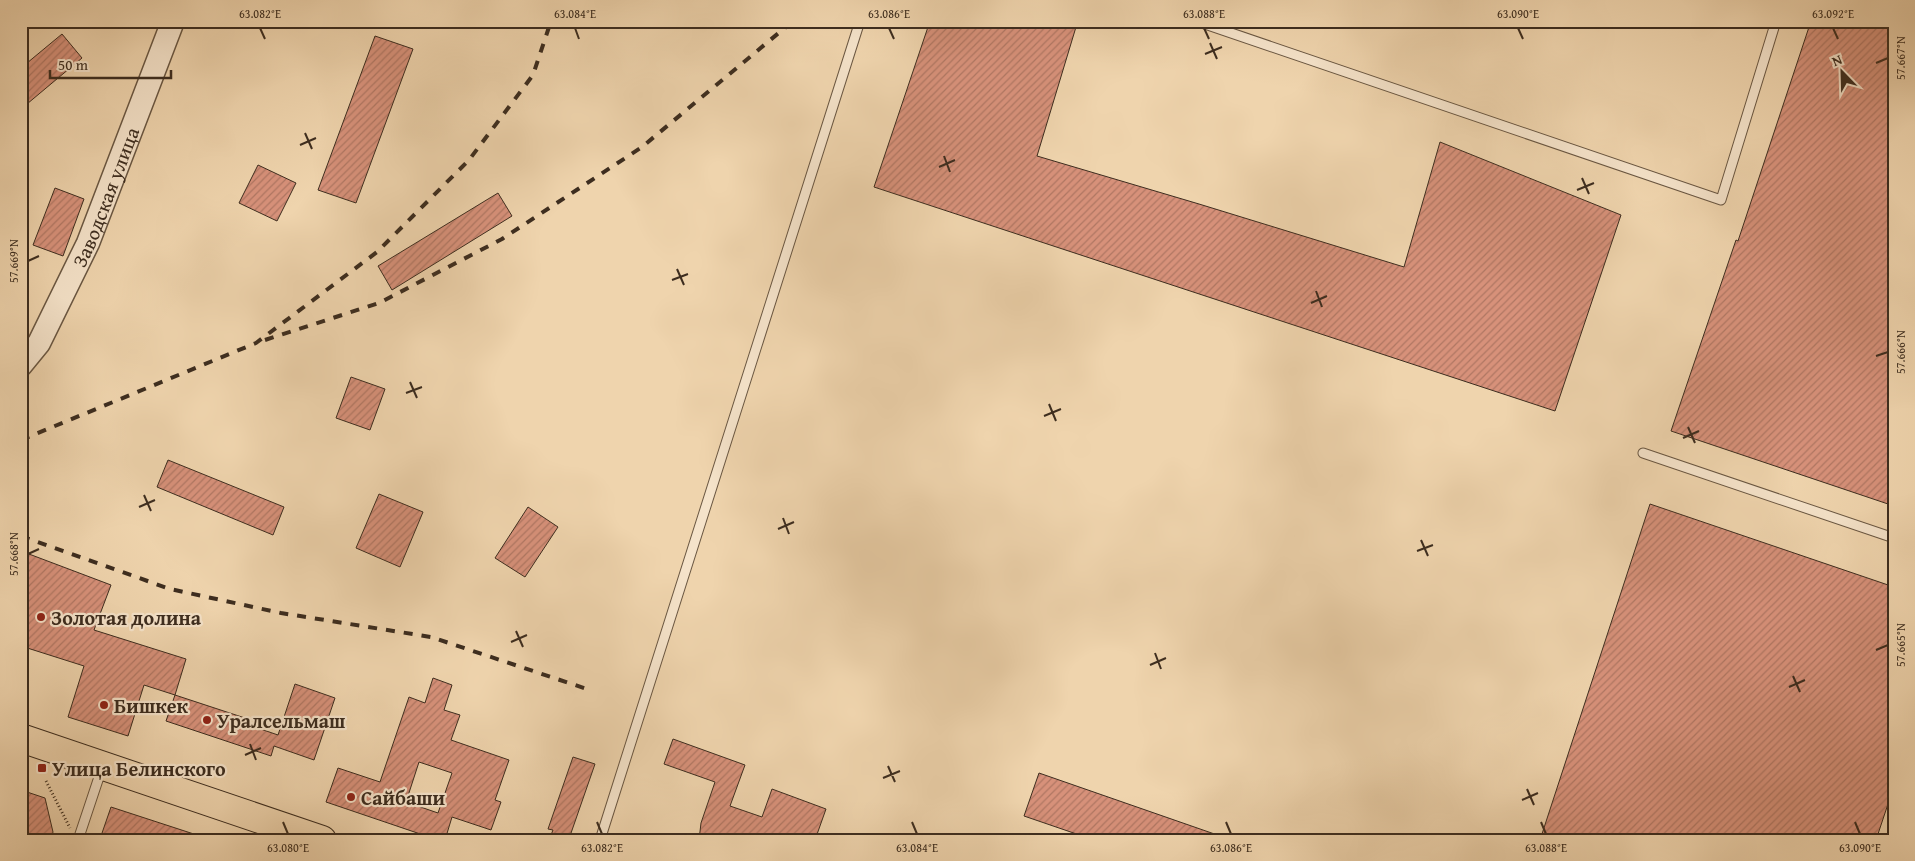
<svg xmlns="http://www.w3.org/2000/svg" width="1915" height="861" font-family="'Gentium Book Plus',serif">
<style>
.building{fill:url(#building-hatch);stroke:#3d2d1f;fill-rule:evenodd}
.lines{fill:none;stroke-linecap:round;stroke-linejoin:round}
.service-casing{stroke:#6a5742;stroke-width:11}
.tertiary-casing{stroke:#6a5742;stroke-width:25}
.primary-casing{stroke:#3d2d1f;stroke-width:30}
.path{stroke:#3d2d1f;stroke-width:3;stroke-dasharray:1 2.5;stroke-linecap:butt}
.service{stroke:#f5e3ca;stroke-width:9}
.tertiary{stroke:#f5e3ca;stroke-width:22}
.primary{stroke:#efd4ad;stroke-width:28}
.rail{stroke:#3d2d1f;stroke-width:4;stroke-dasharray:9 9;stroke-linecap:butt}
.ticks{fill:none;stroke:#3d2d1f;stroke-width:2}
.poi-dot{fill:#8f2418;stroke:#f5e3ca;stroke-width:2}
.labels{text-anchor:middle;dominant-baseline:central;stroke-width:4.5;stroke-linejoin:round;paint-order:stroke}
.street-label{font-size:20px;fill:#3d2d1f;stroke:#f5e3ca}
.poi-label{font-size:20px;font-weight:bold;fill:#3d2d1f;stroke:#f5e3ca;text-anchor:start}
.neatline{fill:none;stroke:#3d2d1f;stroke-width:2}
.ticks-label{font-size:12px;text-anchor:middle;fill:#3d2d1f}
</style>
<defs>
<pattern id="building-hatch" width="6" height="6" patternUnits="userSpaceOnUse" patternTransform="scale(1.25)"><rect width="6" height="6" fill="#d7917a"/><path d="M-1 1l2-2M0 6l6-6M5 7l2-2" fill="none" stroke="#b07763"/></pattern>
</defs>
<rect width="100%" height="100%" fill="#efd4ad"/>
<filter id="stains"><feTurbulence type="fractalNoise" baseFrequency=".004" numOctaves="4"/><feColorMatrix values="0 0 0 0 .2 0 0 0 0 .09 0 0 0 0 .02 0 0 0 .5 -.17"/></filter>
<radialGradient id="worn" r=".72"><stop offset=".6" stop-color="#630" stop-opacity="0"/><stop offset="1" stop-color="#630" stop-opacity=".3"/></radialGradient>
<path class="building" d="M 930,21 L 1057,21 L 1076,27 L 1037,156 L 1199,204 L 1404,267 L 1440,142 L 1621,215 L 1555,411 L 874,187 Z
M 1811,21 L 1894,21 L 1894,506 L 1671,431 L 1736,240 L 1738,241 Z
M 62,34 L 82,58 L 21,109 L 21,68 Z
M 375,36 L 413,49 L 356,203 L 318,190 Z
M 258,165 L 296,183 L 277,221 L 239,203 Z
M 55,188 L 84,199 L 63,256 L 33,245 Z
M 498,193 L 512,216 L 392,290 L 378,266 Z
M 351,377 L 385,389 L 370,430 L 336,418 Z
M 168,460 L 284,507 L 273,535 L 157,487 Z
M 379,494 L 423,512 L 400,567 L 356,548 Z
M 1650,504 L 1894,587 L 1894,786 L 1876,840 L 1540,840 Z
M 528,507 L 558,527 L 525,577 L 495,558 Z
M 21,551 L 111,585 L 94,630 L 186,659 L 175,695 L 248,719 L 246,724 L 278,735 L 295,684 L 335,698 L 314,760 L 274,746 L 271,756 L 166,721 L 175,695 L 144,685 L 128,736 L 68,717 L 84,666 L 21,646 Z
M 433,678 L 452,685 L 444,710 L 460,715 L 451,740 L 509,760 L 495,800 L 501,802 L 491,830 L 452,817 L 445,840 L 438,840 L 326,802 L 338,768 L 380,782 L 409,697 L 425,703 ZM 419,762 L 452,773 L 438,813 L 406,802 Z
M 673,739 L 745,765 L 730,806 L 762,817 L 772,789 L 826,809 L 815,840 L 699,840 L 701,823 L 715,782 L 664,764 Z
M 573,757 L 595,764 L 570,836 L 567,835 L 566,840 L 549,840 L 553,830 L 548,829 Z
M 1039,773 L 1226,838 L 1226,840 L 1094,840 L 1024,816 Z
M 21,790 L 45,798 L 53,832 L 51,840 L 21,840 Z
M 111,807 L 203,837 L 202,840 L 113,840 L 101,836 Z"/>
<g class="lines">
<defs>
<path id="service" d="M 1196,21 L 1721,200 L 1776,21
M 1643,453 L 1894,538
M 78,840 L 102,768
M 600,840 L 860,21"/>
<g id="tertiary">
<path id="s1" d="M 21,365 L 39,343 L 88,243 L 173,21"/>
</g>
<path id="primary" d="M 21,738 L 322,840"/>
</defs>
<use href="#service" class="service-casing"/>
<use href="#tertiary" class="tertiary-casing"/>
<use href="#primary" class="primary-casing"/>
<path class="path" d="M 46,781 L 70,828
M 1041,835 L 1054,840"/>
<use href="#service" class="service"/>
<use href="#tertiary" class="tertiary"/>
<use href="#primary" class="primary"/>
<path class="rail" d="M 265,340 L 379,303 L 502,239 L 642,147 L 793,21
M 21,440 L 256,343 L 377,252 L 469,160 L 533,75 L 551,21
M 21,536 L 170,589 L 281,613 L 431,637 L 587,689"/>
</g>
<path class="ticks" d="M 260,28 L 265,39M 575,28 L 579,39M 889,28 L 894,39M 1204,28 L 1209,39M 1518,28 L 1523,39M 1833,28 L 1838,39M 1210,43 L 1217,59M 1205,54 L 1222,47M 1876,63 L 1888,58M 305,133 L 312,149M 300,145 L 316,138M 944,156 L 950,172M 939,167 L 955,160M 1582,178 L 1589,194M 1577,190 L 1594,183M 28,261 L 39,256M 677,269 L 684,285M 672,280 L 688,274M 1316,291 L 1322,307M 1311,303 L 1327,296M 1876,356 L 1888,352M 410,382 L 417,398M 406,393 L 422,387M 1049,404 L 1056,421M 1044,416 L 1061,409M 1688,427 L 1695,443M 1683,438 L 1699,431M 144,495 L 151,511M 139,507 L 155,500M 783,518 L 789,534M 778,529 L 794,522M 1421,540 L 1428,556M 1417,551 L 1433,545M 28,554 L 39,549M 516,631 L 523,647M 511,642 L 527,635M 1876,650 L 1888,645M 1155,653 L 1161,669M 1150,665 L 1166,658M 1793,676 L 1800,692M 1789,687 L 1805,680M 250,744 L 256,760M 245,755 L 261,748M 888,766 L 895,782M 883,778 L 900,771M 1527,789 L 1534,805M 1522,800 L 1538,793M 283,822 L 288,834M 597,822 L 602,834M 912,822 L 917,834M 1226,822 L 1231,834M 1541,822 L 1546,834M 1855,822 L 1860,834"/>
<g class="poi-dot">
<circle cx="41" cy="617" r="5"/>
<circle cx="104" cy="705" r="5"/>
<circle cx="207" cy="720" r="5"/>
<rect x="37" y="763" width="10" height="10" rx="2.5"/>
<circle cx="351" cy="797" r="5"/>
</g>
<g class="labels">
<g class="street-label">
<text stroke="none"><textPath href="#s1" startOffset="189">Заводская улица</textPath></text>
</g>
<g class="poi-label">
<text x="51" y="617">Золотая долина</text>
<text x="114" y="705">Бишкек</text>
<text x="217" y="720">Уралсельмаш</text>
<text x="52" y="768">Улица Белинского</text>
<text x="361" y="797">Сайбаши</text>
</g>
</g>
<rect width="1915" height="861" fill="none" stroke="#efd4ad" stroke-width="55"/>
<g transform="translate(1842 72) rotate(337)" stroke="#f5e3ca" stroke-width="4" paint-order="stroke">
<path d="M0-4L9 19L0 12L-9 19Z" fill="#3d2d1f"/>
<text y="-8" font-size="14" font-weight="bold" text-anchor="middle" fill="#3d2d1f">N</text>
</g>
<path d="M50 70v8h121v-8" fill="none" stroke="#3d2d1f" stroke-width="2.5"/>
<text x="58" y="70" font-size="15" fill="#3d2d1f" stroke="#f5e3ca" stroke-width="4" paint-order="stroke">50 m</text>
<rect x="28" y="28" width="1860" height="806" class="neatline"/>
<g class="ticks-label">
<text x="260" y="18">63.082°E</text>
<text x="575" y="18">63.084°E</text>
<text x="889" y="18">63.086°E</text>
<text x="1204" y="18">63.088°E</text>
<text x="1518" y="18">63.090°E</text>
<text x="1833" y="18">63.092°E</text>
<text transform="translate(1901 58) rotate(-90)" y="4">57.667°N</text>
<text transform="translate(14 261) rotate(-90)" y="4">57.669°N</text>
<text transform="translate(1901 352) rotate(-90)" y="4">57.666°N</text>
<text transform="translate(14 554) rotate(-90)" y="4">57.668°N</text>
<text transform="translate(1901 645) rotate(-90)" y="4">57.665°N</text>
<text x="288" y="852">63.080°E</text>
<text x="602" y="852">63.082°E</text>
<text x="917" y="852">63.084°E</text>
<text x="1231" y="852">63.086°E</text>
<text x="1546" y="852">63.088°E</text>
<text x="1860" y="852">63.090°E</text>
</g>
<rect width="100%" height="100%" filter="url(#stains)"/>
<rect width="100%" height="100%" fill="url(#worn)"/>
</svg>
